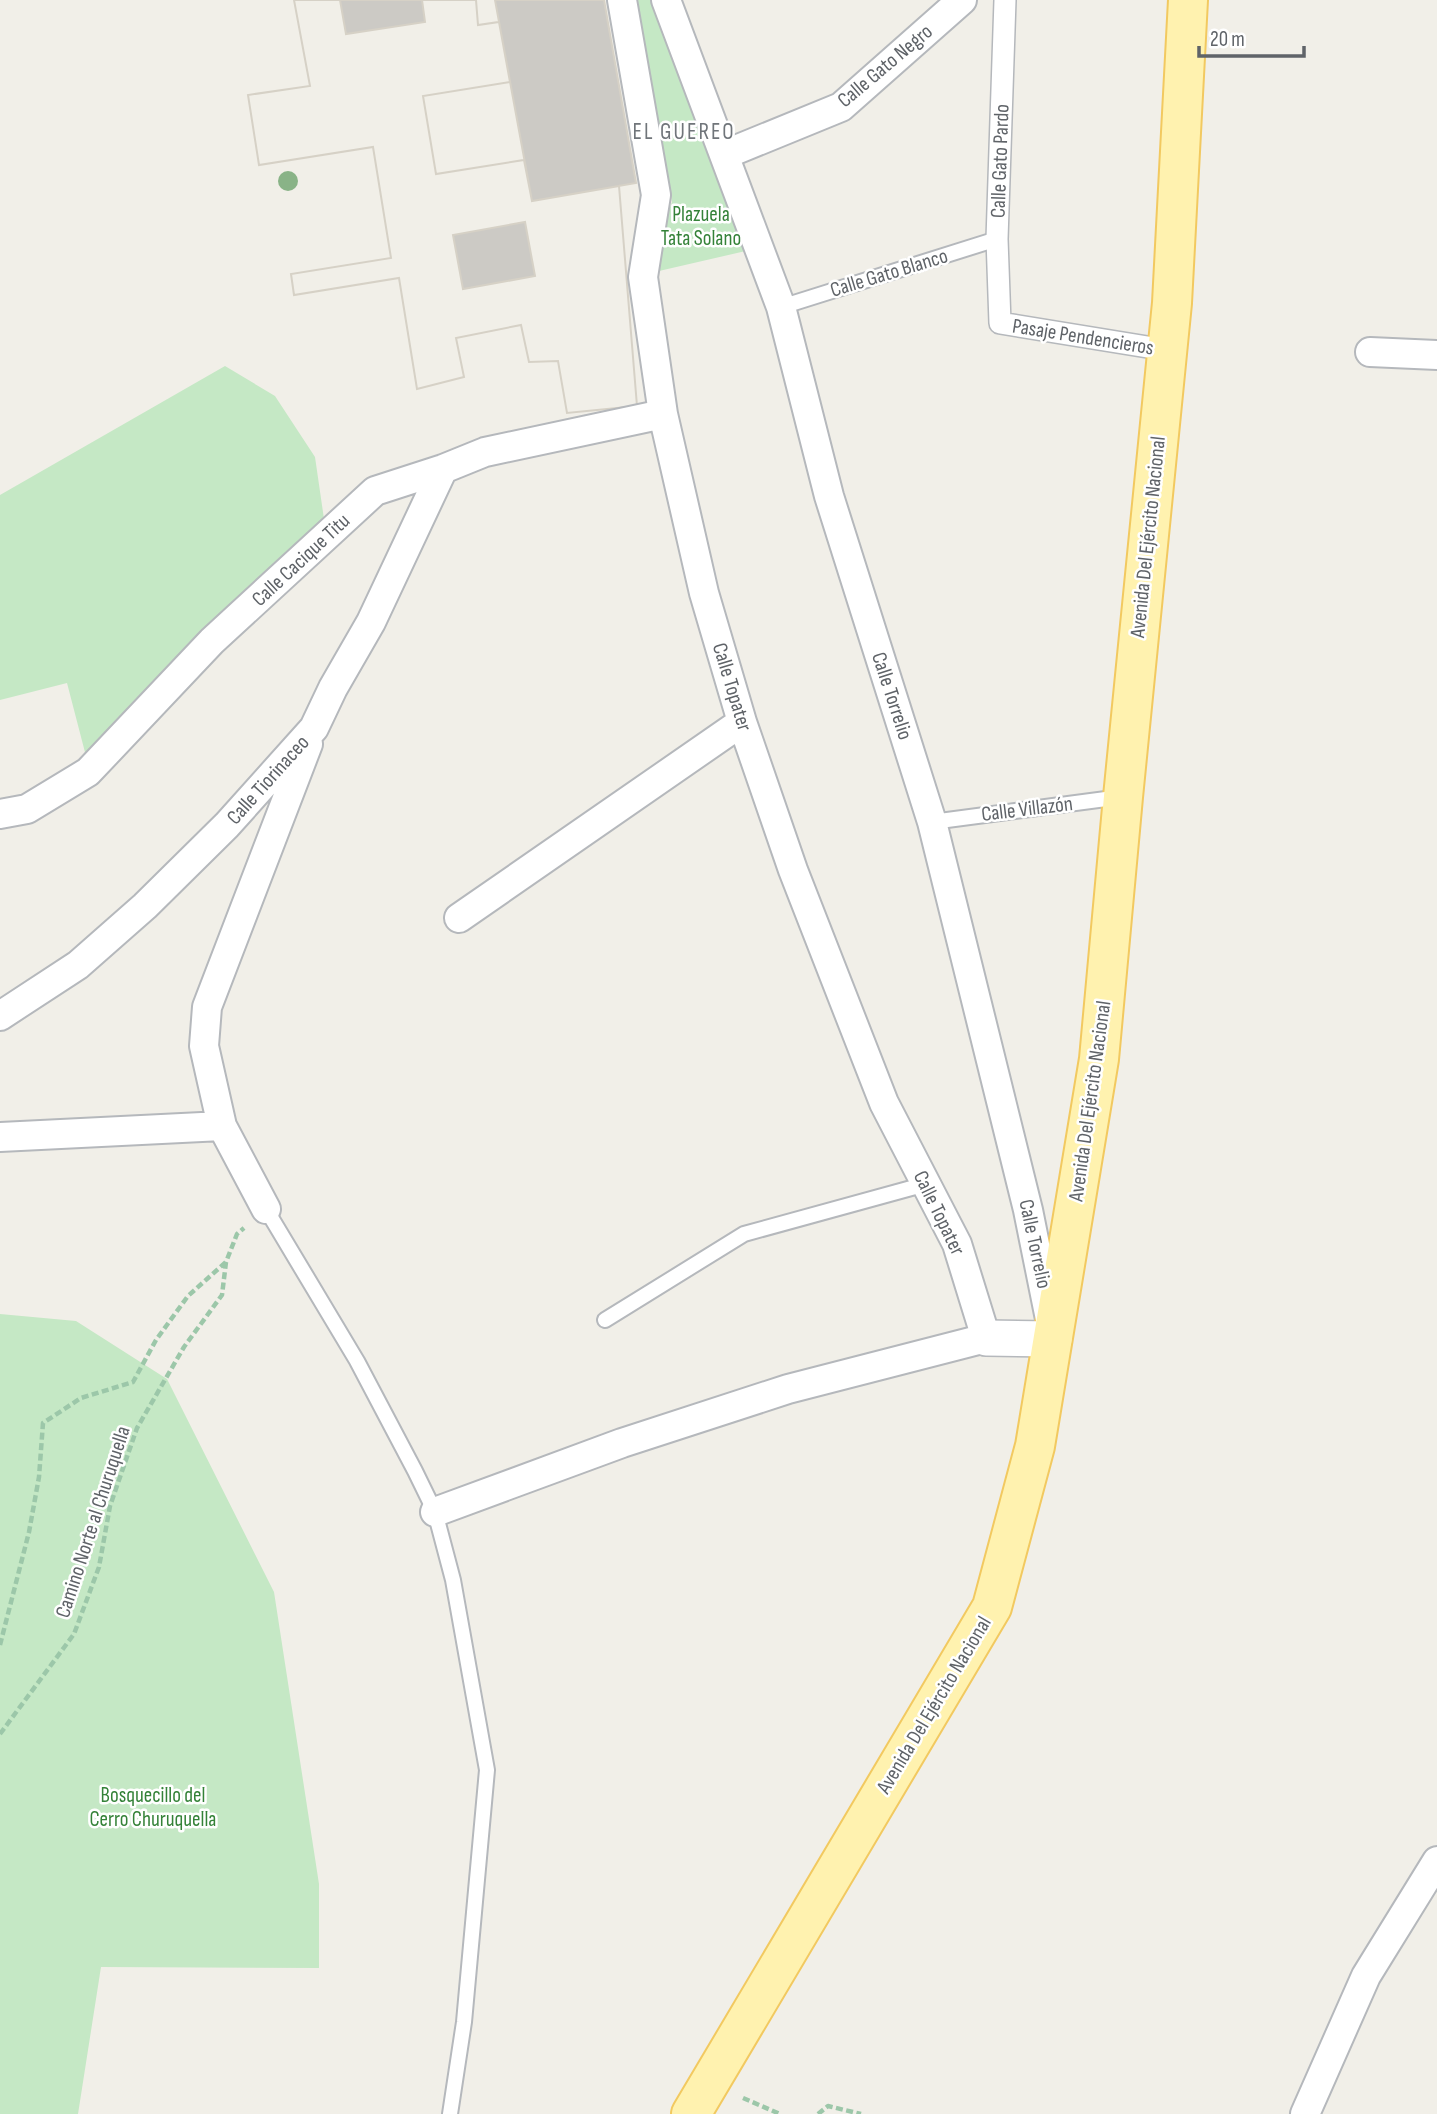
<svg xmlns="http://www.w3.org/2000/svg" width="1437" height="2114" font-family="'Sofia Sans Condensed',sans-serif">
<style>
.green{fill:#c5e8c5}
.building{fill:#cccac5;stroke:#d6d1c6;stroke-width:2;fill-rule:evenodd}
.lines{fill:none;stroke-linecap:round;stroke-linejoin:round}
.service-casing{stroke:#b5b8bc;stroke-width:18}
.pedestrian-casing{stroke:#b5b8bc;stroke-width:24}
.minor-casing{stroke:#b5b8bc;stroke-width:32}
.tertiary-casing{stroke:#b5b8bc;stroke-width:38}
.primary-casing{stroke:#f2c960;stroke-width:42}
.path{stroke:#9cc7a9;stroke-width:4.5;stroke-dasharray:7 3.5;stroke-linecap:butt}
.service{stroke:#fff;stroke-width:14}
.pedestrian{stroke:#fff;stroke-width:21}
.minor{stroke:#fff;stroke-width:28}
.tertiary{stroke:#fff;stroke-width:35}
.primary{stroke:#fff2af;stroke-width:38}
.tree{fill:#89b387}
.labels{text-anchor:middle;dominant-baseline:central;stroke-width:5;stroke-linejoin:round;paint-order:stroke}
.street-label{font-size:21px;fill:#5f6368;stroke:#fff}
.park-label{font-size:21px;fill:#348238;stroke:#fff}
.neighbourhood-label{font-size:23px;letter-spacing:2px;fill:#70757a;stroke:#fff}
</style>
<rect width="100%" height="100%" fill="#f1efe8"/>
<path class="green" d="M 637,0 L 651,0 L 750,250 L 659,271 L 663,227 L 672,202 Z
M 225,366 L 275,396 L 315,457 L 324,519 L 165,668 L 87,760 L 67,683 L 0,700 L 0,495 Z
M 0,1314 L 76,1321 L 167,1379 L 274,1592 L 319,1884 L 319,1968 L 101,1967 L 78,2114 L 0,2114 Z"/>
<path class="building" d="M 294,0 L 340,0 L 346,34 L 425,22 L 422,0 L 476,0 L 478,25 L 499,22 L 510,82 L 423,96 L 436,174 L 524,160 L 532,201 L 619,186 L 637,406 L 567,413 L 558,361 L 529,362 L 521,325 L 456,338 L 464,377 L 417,389 L 399,278 L 294,295 L 291,274 L 391,258 L 373,147 L 259,165 L 248,95 L 310,86 ZM 525,222 L 535,276 L 463,289 L 453,235 Z
M 294,0 L 476,0 L 478,25 L 499,22 L 510,82 L 423,96 L 436,174 L 524,160 L 532,201 L 619,186 L 637,406 L 567,413 L 558,361 L 529,362 L 521,325 L 456,338 L 464,377 L 417,389 L 399,278 L 294,295 L 291,274 L 391,258 L 373,147 L 259,165 L 248,95 L 310,86 Z
M 495,0 L 604,0 L 636,183 L 532,201 Z"/>
<g class="lines">
<defs>
<path id="service" d="M 781,307 L 997,239
M 932,822 L 1121,797
M 266,1209 L 357,1361 L 415,1471 L 435,1512 L 453,1580 L 487,1770 L 464,2022 L 450,2114
M 605,1320 L 744,1234 L 926,1184"/>
<path id="pedestrian" d="M 1005,0 L 997,239 L 1000,323 L 1166,350"/>
<path id="minor" d="M 666,0 L 781,307 L 829,496 L 932,822 L 1028,1210 L 1050,1319
M 726,154 L 841,107 L 962,0
M 1370,352 L 1437,355
M 0,814 L 27,809 L 88,772 L 212,641 L 375,491 L 443,469 L 485,452 L 663,414
M 459,918 L 742,722
M 0,1016 L 78,965 L 145,906 L 227,825 L 314,728 L 333,688 L 371,622 L 443,469
M 0,1137 L 222,1126
M 266,1209 L 222,1126 L 204,1046 L 207,1007 L 308,744
M 435,1512 L 622,1443 L 788,1389 L 986,1338 L 957,1244 L 884,1103 L 793,870 L 742,722 L 704,593 L 663,414 L 643,277 L 656,195 L 622,0
M 1305,2114 L 1366,1976 L 1437,1861"/>
<path id="tertiary" d="M 986,1338 L 1054,1339"/>
<path id="primary" d="M 691,2114 L 992,1607 L 1035,1446 L 1099,1059 L 1123,797 L 1172,303 L 1188,0"/>
</defs>
<use href="#service" class="service-casing"/>
<use href="#pedestrian" class="pedestrian-casing"/>
<use href="#minor" class="minor-casing"/>
<use href="#tertiary" class="tertiary-casing"/>
<use href="#primary" class="primary-casing"/>
<path class="path" d="M 0,1645 L 29,1532 L 39,1477 L 43,1423 L 81,1398 L 133,1382 L 156,1340 L 188,1296 L 226,1262
M 0,1734 L 74,1634 L 99,1567 L 110,1506 L 137,1428 L 184,1347 L 222,1295 L 226,1262 L 237,1234 L 244,1228
M 743,2098 L 780,2114
M 818,2114 L 828,2106 L 861,2114"/>
<use href="#service" class="service"/>
<use href="#pedestrian" class="pedestrian"/>
<use href="#minor" class="minor"/>
<use href="#tertiary" class="tertiary"/>
<use href="#primary" class="primary"/>
</g>
<circle class="tree" cx="288" cy="181" r="10"/>
<g class="labels">
<g class="street-label">
<text transform="translate(885 66) rotate(-40)">Calle Gato Negro</text>
<text transform="translate(1000 161) rotate(-88)">Calle Gato Pardo</text>
<text transform="translate(889 273) rotate(-17)">Calle Gato Blanco</text>
<text transform="translate(1083 337) rotate(9)">Pasaje Pendencieros</text>
<text transform="translate(1148 537) rotate(-84)">Avenida Del Ejército Nacional</text>
<text transform="translate(301 560) rotate(-43)">Calle Cacique Titu</text>
<text transform="translate(732 687) rotate(73)">Calle Topater</text>
<text transform="translate(892 696) rotate(72)">Calle Torrelio</text>
<text transform="translate(268 780) rotate(-48)">Calle Tiorinaceo</text>
<text transform="translate(1027 809) rotate(-7)">Calle Villazón</text>
<text transform="translate(1090 1101) rotate(-82)">Avenida Del Ejército Nacional</text>
<text transform="translate(939 1213) rotate(64)">Calle Topater</text>
<text transform="translate(1035 1244) rotate(78)">Calle Torrelio</text>
<text transform="translate(93 1522) rotate(-72)">Camino Norte al Churuquella</text>
<text transform="translate(934 1705) rotate(-59)">Avenida Del Ejército Nacional</text>
</g>
<g class="park-label">
<text x="701" y="214">Plazuela<tspan x="701" dy="24">Tata Solano</tspan></text>
<text x="153" y="1795">Bosquecillo del<tspan x="153" dy="24">Cerro Churuquella</tspan></text>
</g>
<g class="neighbourhood-label">
<text x="684" y="132">EL GUEREO</text>
</g>
</g>
<path d="M1199 46v10h105v-10" fill="none" stroke="#5f6368" stroke-width="3.5"/>
<text x="1210" y="46" font-size="21" fill="#5f6368" stroke="#ffffff" stroke-width="5" paint-order="stroke">20 m</text>
</svg>
